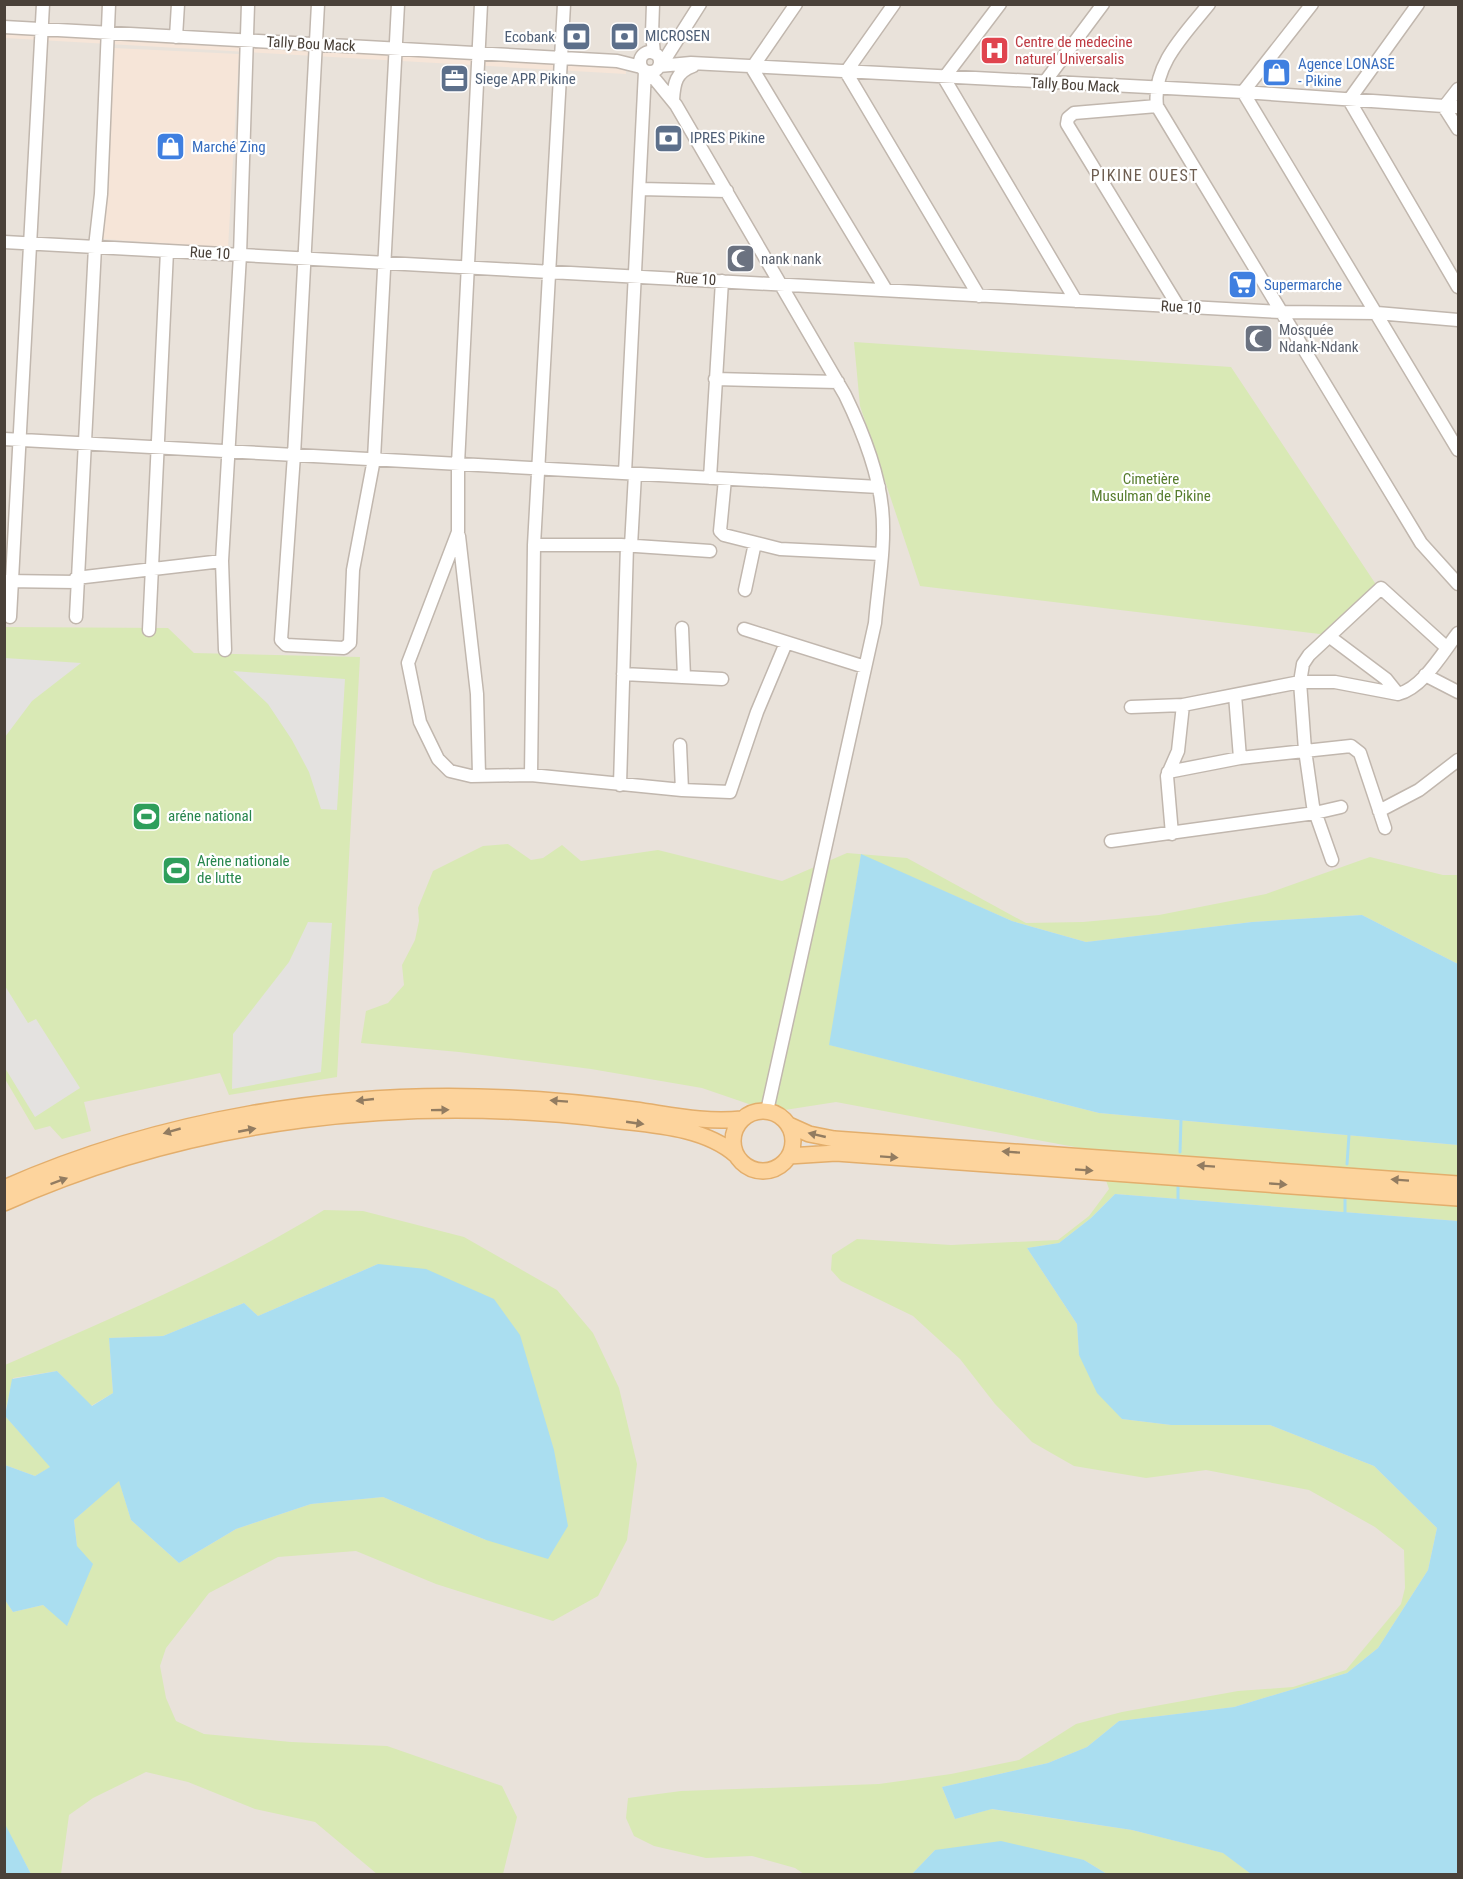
<svg xmlns="http://www.w3.org/2000/svg" width="1463" height="1879" font-family="'Roboto Condensed',sans-serif">
<style>
.residential{fill:#e9e2da}
.commercial{fill:#f6e5d8}
.green{fill:#d9e9b5}
.parking{fill:#e4e2e0}
.water{fill:#aadef0}
.lines{fill:none;stroke-linecap:round;stroke-linejoin:round}
.stream{stroke:#aadef0;stroke-width:3}
.minor-casing{stroke:#c1b7ae;stroke-width:15}
.major-casing{stroke:#e3ae6c;stroke-width:18}
.minor{stroke:#fff;stroke-width:12}
.major{stroke:#fdd49d;stroke-width:15}
.oneway{fill:#927c61}
.labels{text-anchor:middle;dominant-baseline:central;stroke-width:4.5;stroke-linejoin:round;paint-order:stroke}
.service-label{font-size:15px;fill:#4e5e75;stroke:#fff;text-anchor:start}
.health-label{font-size:15px;fill:#be3a42;stroke:#fff;text-anchor:start}
.street-label{font-size:15px;fill:#4a4139;stroke:#fff}
.shop-label{font-size:15px;fill:#366cbe;stroke:#fff;text-anchor:start}
.worship-label{font-size:15px;fill:#5b616d;stroke:#fff;text-anchor:start}
.park-label{font-size:15px;fill:#567c2c;stroke:#fff}
.leisure-label{font-size:15px;fill:#27864d;stroke:#fff;text-anchor:start}
.neighbourhood-label{font-size:16px;letter-spacing:1.5px;fill:#6d5d50;stroke:#fff}
</style>
<rect width="100%" height="100%" fill="#f5f1ec"/>
<path class="residential" d="M 5,5 L 1458,5 L 1458,1874 L 5,1874 Z"/>
<path class="commercial" d="M 4,20 L 625,55 L 626,74 L 5,38 Z
M 113,48 L 239,54 L 228,248 L 103,239 Z"/>
<path class="green" d="M 854,342 L 1231,367 L 1379,589 L 1328,635 L 920,586 L 860,406 Z
M 4,627 L 168,628 L 194,653 L 360,657 L 337,1077 L 229,1095 L 220,1073 L 84,1102 L 91,1131 L 62,1139 L 50,1126 L 35,1130 L 5,1079 Z
M 508,844 L 531,860 L 543,858 L 562,845 L 581,861 L 658,850 L 782,881 L 847,853 L 907,858 L 1026,923 L 1083,922 L 1159,915 L 1266,894 L 1370,857 L 1443,875 L 1458,875 L 1458,964 L 1362,915 L 1252,922 L 1086,942 L 1012,921 L 861,855 L 830,1045 L 1099,1113 L 1458,1145 L 1458,1221 L 1115,1194 L 1091,1218 L 1059,1243 L 1027,1248 L 1077,1324 L 1079,1355 L 1122,1419 L 1171,1425 L 1270,1425 L 1374,1466 L 1437,1528 L 1428,1570 L 1378,1648 L 1347,1673 L 1234,1707 L 1119,1721 L 1087,1747 L 1048,1763 L 942,1787 L 955,1819 L 991,1809 L 1132,1830 L 1224,1853 L 1251,1874 L 1107,1874 L 1084,1860 L 935,1850 L 912,1874 L 804,1874 L 795,1868 L 752,1856 L 706,1858 L 654,1846 L 634,1836 L 626,1818 L 628,1798 L 681,1791 L 879,1784 L 951,1774 L 1019,1760 L 1076,1724 L 1122,1712 L 1238,1691 L 1293,1687 L 1346,1670 L 1401,1604 L 1405,1588 L 1404,1550 L 1375,1527 L 1309,1490 L 1206,1470 L 1146,1478 L 1074,1466 L 1032,1442 L 995,1404 L 960,1359 L 913,1316 L 841,1281 L 831,1270 L 832,1255 L 857,1239 L 951,1245 L 1058,1240 L 1089,1216 L 1109,1189 L 1102,1169 L 1080,1148 L 836,1102 L 772,1112 L 702,1088 L 591,1069 L 459,1052 L 361,1043 L 366,1011 L 388,1003 L 404,985 L 402,965 L 415,940 L 419,921 L 418,908 L 433,871 L 483,846 Z
M 324,1210 L 363,1211 L 464,1237 L 557,1290 L 593,1333 L 619,1388 L 637,1464 L 627,1540 L 598,1596 L 553,1621 L 436,1584 L 356,1551 L 278,1557 L 209,1593 L 166,1648 L 160,1666 L 166,1698 L 176,1721 L 204,1734 L 291,1742 L 387,1746 L 502,1786 L 517,1817 L 503,1874 L 377,1874 L 315,1822 L 255,1809 L 188,1782 L 146,1772 L 93,1798 L 69,1815 L 61,1874 L 31,1874 L 4,1824 L 5,1600 L 13,1612 L 43,1605 L 68,1625 L 77,1546 L 74,1520 L 119,1480 L 131,1520 L 179,1563 L 236,1529 L 311,1504 L 383,1497 L 486,1540 L 378,1264 L 258,1316 L 244,1303 L 163,1336 L 109,1338 L 113,1393 L 91,1406 L 57,1371 L 13,1378 L 5,1412 L 5,1365 C 113,1317 224,1272 324,1210 Z
M 5,1416 L 51,1467 L 35,1476 L 5,1465 Z"/>
<path class="parking" d="M 5,658 L 81,663 L 32,701 L 5,737 Z
M 233,671 L 345,679 L 337,810 L 321,809 L 309,772 L 292,740 L 268,704 Z
M 308,922 L 332,923 L 321,1072 L 232,1089 L 233,1034 L 289,962 Z
M 5,986 L 28,1023 L 36,1019 L 80,1088 L 35,1117 L 5,1068 Z"/>
<path class="water" d="M 861,854 L 1012,921 L 1086,942 L 1252,922 L 1362,915 L 1458,964 L 1458,1145 L 1099,1113 L 829,1045 Z
M 1115,1194 L 1458,1221 L 1458,1874 L 1251,1874 L 1223,1853 L 1132,1830 L 992,1809 L 955,1819 L 942,1787 L 1048,1763 L 1087,1747 L 1119,1721 L 1234,1707 L 1347,1673 L 1378,1648 L 1428,1570 L 1437,1528 L 1374,1466 L 1270,1425 L 1171,1425 L 1122,1419 L 1097,1393 L 1079,1355 L 1077,1324 L 1027,1248 L 1059,1243 L 1091,1218 Z
M 378,1264 L 426,1269 L 494,1299 L 520,1335 L 554,1450 L 568,1526 L 548,1559 L 486,1540 L 383,1497 L 311,1504 L 236,1529 L 179,1563 L 131,1520 L 119,1481 L 74,1520 L 77,1546 L 93,1564 L 67,1626 L 43,1605 L 13,1612 L 5,1600 L 5,1465 L 35,1476 L 50,1467 L 5,1416 L 12,1379 L 57,1371 L 92,1406 L 113,1393 L 109,1338 L 163,1336 L 244,1303 L 258,1316 Z
M 4,1824 L 5,1824 L 31,1874 L 5,1874 Z
M 1001,1841 L 1084,1860 L 1107,1874 L 912,1874 L 935,1850 Z"/>
<g class="lines">
<path class="stream" d="M 1180,1152 L 1181,1120
M 1347,1164 L 1349,1135
M 1178,1199 L 1178,1187
M 1345,1212 L 1345,1199"/>
<defs>
<path id="minor" d="M 318,4 L 294,455 L 281,640 L 286,645 L 344,648 L 350,643 L 353,570 L 374,459 L 398,4
M 481,4 L 458,464 L 458,532 L 408,663 L 420,722 L 438,759 L 450,771 L 471,776 L 531,775 L 682,790
M 653,4 L 652,34 L 654,53
M 796,4 L 752,68 L 886,290
M 894,4 L 846,72 L 979,296
M 1000,4 L 944,78 L 1076,301
M 1209,4 C 1185,34 1152,65 1157,106 L 1421,543 L 1458,584
M 1312,4 L 1243,92 L 1458,450
M 1418,4 L 1349,100 L 1458,287
M 4,27 L 617,61 L 641,67
M 176,37 L 178,4
M640 62a10 10 0 1 1 20 0a10 10 0 1 1-20 0Z
M 667,56 L 700,4
M 659,66 L 691,63 L 1243,92 L 1458,107
M 649,72 L 676,105 L 845,395 C 862,430 878,469 882,508 C 886,546 878,585 875,623 L 767,1111
M 1044,83 L 1103,4
M 1458,89 L 1444,107 L 1458,129
M 673,100 C 674,83 676,72 693,66
M 1157,106 L 1074,113 L 1068,118 L 1067,124 L 1178,306
M 640,189 L 727,191
M 4,242 L 1281,312 L 1377,313 L 1458,320
M 715,379 L 838,382
M 4,439 L 879,487
M 625,473 L 645,71
M 710,478 L 722,281
M 725,479 L 720,531 L 724,535 L 780,549 L 881,554
M 459,536 L 477,694 L 479,775
M 534,545 L 621,545 L 710,551
M 631,546 L 635,474
M 76,578 L 222,561
M 6,581 L 76,582
M 745,590 L 755,543
M 10,617 L 43,4
M 76,617 L 95,247 L 101,194 L 109,4
M 682,628 L 684,677
M 744,629 L 865,667
M 149,630 L 167,251
M 1330,637 L 1386,679 L 1398,694
M 225,650 L 222,561 L 240,255 L 248,4
M 623,674 L 722,679
M 1425,675 L 1458,692
M 1235,695 L 1240,758
M 1131,707 L 1183,705
M 680,745 L 682,790 L 730,792 L 757,712 L 786,643
M 1168,772 L 1240,758 L 1351,746 L 1360,753 L 1385,828
M 531,775 L 534,545 L 564,4
M 620,785 L 627,545
M 1379,811 L 1419,790 L 1458,760
M 1172,834 L 1167,776 L 1178,751 L 1183,705 L 1300,682 L 1335,682 L 1398,694 C 1423,688 1443,652 1458,633
M 1111,841 L 1315,813 L 1341,807
M 1332,860 L 1313,806 L 1305,750 L 1300,682 L 1303,664 L 1309,655 L 1381,588 L 1446,647"/>
<path id="major" d="M733 1141a30 30 0 1 1 60 0a30 30 0 1 1-60 0Z
M 789,1125 L 809,1134 L 834,1139 L 1458,1184
M 789,1156 L 836,1153 L 1458,1198
M 4,1188 C 160,1119 339,1089 508,1098 C 551,1100 593,1104 635,1110 C 671,1115 705,1123 742,1119
M 4,1203 C 193,1118 408,1094 612,1120 C 653,1125 704,1127 736,1155"/>
</defs>
<use href="#minor" class="minor-casing"/>
<use href="#major" class="major-casing"/>
<use href="#minor" class="minor"/>
<use href="#major" class="major"/>
</g>
<defs><path id="oneway-solid" d="M-6-.8H1V-3.2L6.5 0L1 3.2V.8H-6Z" transform="scale(1.5)"/></defs>
<g class="oneway">
<use href="#oneway-solid" transform="translate(365 1100) rotate(174)"/>
<use href="#oneway-solid" transform="translate(559 1101) rotate(-176)"/>
<use href="#oneway-solid" transform="translate(440 1110) rotate(-1)"/>
<use href="#oneway-solid" transform="translate(635 1123) rotate(8)"/>
<use href="#oneway-solid" transform="translate(247 1130) rotate(-11)"/>
<use href="#oneway-solid" transform="translate(172 1131) rotate(164)"/>
<use href="#oneway-solid" transform="translate(817 1135) rotate(-167)"/>
<use href="#oneway-solid" transform="translate(1011 1152) rotate(-176)"/>
<use href="#oneway-solid" transform="translate(889 1157) rotate(4)"/>
<use href="#oneway-solid" transform="translate(1206 1166) rotate(-176)"/>
<use href="#oneway-solid" transform="translate(1084 1170) rotate(4)"/>
<use href="#oneway-solid" transform="translate(1400 1180) rotate(-176)"/>
<use href="#oneway-solid" transform="translate(59 1181) rotate(-20)"/>
<use href="#oneway-solid" transform="translate(1278 1184) rotate(4)"/>
</g>
<defs>
<symbol id="bank-square" viewBox="-11 -11 22 22"><rect x="-9" y="-9" width="18" height="18" rx="4" fill="#5c6f8a" stroke="#fff"/><path d="M-6-4H6V4H-6ZM0-2.3a2.3 2.3 0 1 0 0 4.6a2.3 2.3 0 1 0 0-4.6Z" fill="#fff"/></symbol>
<symbol id="hospital-square" viewBox="-11 -11 22 22"><rect x="-9" y="-9" width="18" height="18" rx="4" fill="#e0444e" stroke="#fff"/><path d="M-5-5h3v3.5h4V-5h3V5h-3V1.5h-4V5h-3Z" fill="#fff"/></symbol>
<symbol id="shop-square" viewBox="-11 -11 22 22"><rect x="-9" y="-9" width="18" height="18" rx="4" fill="#3f7fe0" stroke="#fff"/><path d="M-5-2.5h2.3a2.7 3.5 0 0 1 5.4 0H5L5.5 6h-11ZM-1.5-2.5h3a1.5 2.3 0 0 0-3 0Z" fill="#fff"/></symbol>
<symbol id="office-square" viewBox="-11 -11 22 22"><rect x="-9" y="-9" width="18" height="18" rx="4" fill="#5c6f8a" stroke="#fff"/><path d="M-6-3h4V-5.5h4V-3h4V5H-6ZM-1-4.5V-3h2v-1.5ZM-6 0V1H6V0Z" fill="#fff"/></symbol>
<symbol id="mosque-square" viewBox="-11 -11 22 22"><rect x="-9" y="-9" width="18" height="18" rx="4" fill="#6b7280" stroke="#fff"/><path d="M3.5-4.9A6 6 0 1 0 3.5 4.9A5 5 0 1 1 3.5-4.9Z" fill="#fff"/></symbol>
<symbol id="supermarket-square" viewBox="-11 -11 22 22"><rect x="-9" y="-9" width="18" height="18" rx="4" fill="#3f7fe0" stroke="#fff"/><path d="M-6-5.5h2.5l.6 2H6L4.5 2H-2.5L-4.4-4H-6ZM-1.5 3.2a1.3 1.3 0 1 0 .1 0ZM3 3.2a1.3 1.3 0 1 0 .1 0Z" fill="#fff"/></symbol>
<symbol id="stadium-square" viewBox="-11 -11 22 22"><rect x="-9" y="-9" width="18" height="18" rx="4" fill="#2e9e5b" stroke="#fff"/><path d="M0-5a6.5 5 0 1 0 0 10a6.5 5 0 1 0 0-10ZM-3.5-1.8h7v3.6h-7Z" fill="#fff"/></symbol>
</defs>
<g fill-rule="evenodd">
<use href="#bank-square" x="608" y="20" width="33" height="33"/>
<use href="#bank-square" x="560" y="20" width="33" height="33"/>
<use href="#hospital-square" x="978" y="34" width="33" height="33"/>
<use href="#shop-square" x="1260" y="56" width="33" height="33"/>
<use href="#office-square" x="438" y="62" width="33" height="33"/>
<use href="#bank-square" x="652" y="122" width="33" height="33"/>
<use href="#shop-square" x="154" y="130" width="33" height="33"/>
<use href="#mosque-square" x="724" y="242" width="33" height="33"/>
<use href="#supermarket-square" x="1226" y="268" width="33" height="33"/>
<use href="#mosque-square" x="1242" y="322" width="33" height="33"/>
<use href="#stadium-square" x="130" y="800" width="33" height="33"/>
<use href="#stadium-square" x="160" y="854" width="33" height="33"/>
</g>
<g class="labels">
<g class="service-label">
<text x="645" y="36">MICROSEN</text>
<text x="555" y="37" text-anchor="end">Ecobank</text>
<text x="475" y="79">Siege APR Pikine</text>
<text x="690" y="138">IPRES Pikine</text>
</g>
<g class="health-label">
<text x="1015" y="42">Centre de medecine<tspan x="1015" dy="17">naturel Universalis</tspan></text>
</g>
<g class="street-label">
<text transform="translate(311 44) rotate(3)">Tally Bou Mack</text>
<text transform="translate(1075 85) rotate(3)">Tally Bou Mack</text>
<text transform="translate(210 253) rotate(3)">Rue 10</text>
<text transform="translate(696 279) rotate(3)">Rue 10</text>
<text transform="translate(1181 307) rotate(3)">Rue 10</text>
</g>
<g class="shop-label">
<text x="1298" y="64">Agence LONASE<tspan x="1298" dy="17">- Pikine</tspan></text>
<text x="192" y="147">Marché Zing</text>
<text x="1264" y="285">Supermarche</text>
</g>
<g class="worship-label">
<text x="761" y="259">nank nank</text>
<text x="1279" y="330">Mosquée<tspan x="1279" dy="17">Ndank-Ndank</tspan></text>
</g>
<g class="park-label">
<text x="1151" y="479">Cimetière<tspan x="1151" dy="17">Musulman de Pikine</tspan></text>
</g>
<g class="leisure-label">
<text x="168" y="816">aréne national</text>
<text x="197" y="861">Arène nationale<tspan x="197" dy="17">de lutte</tspan></text>
</g>
<g class="neighbourhood-label">
<text x="1145" y="175">PIKINE OUEST</text>
</g>
</g>
<rect width="1463" height="1879" fill="none" stroke="#4a4139" stroke-width="12"/>
</svg>
